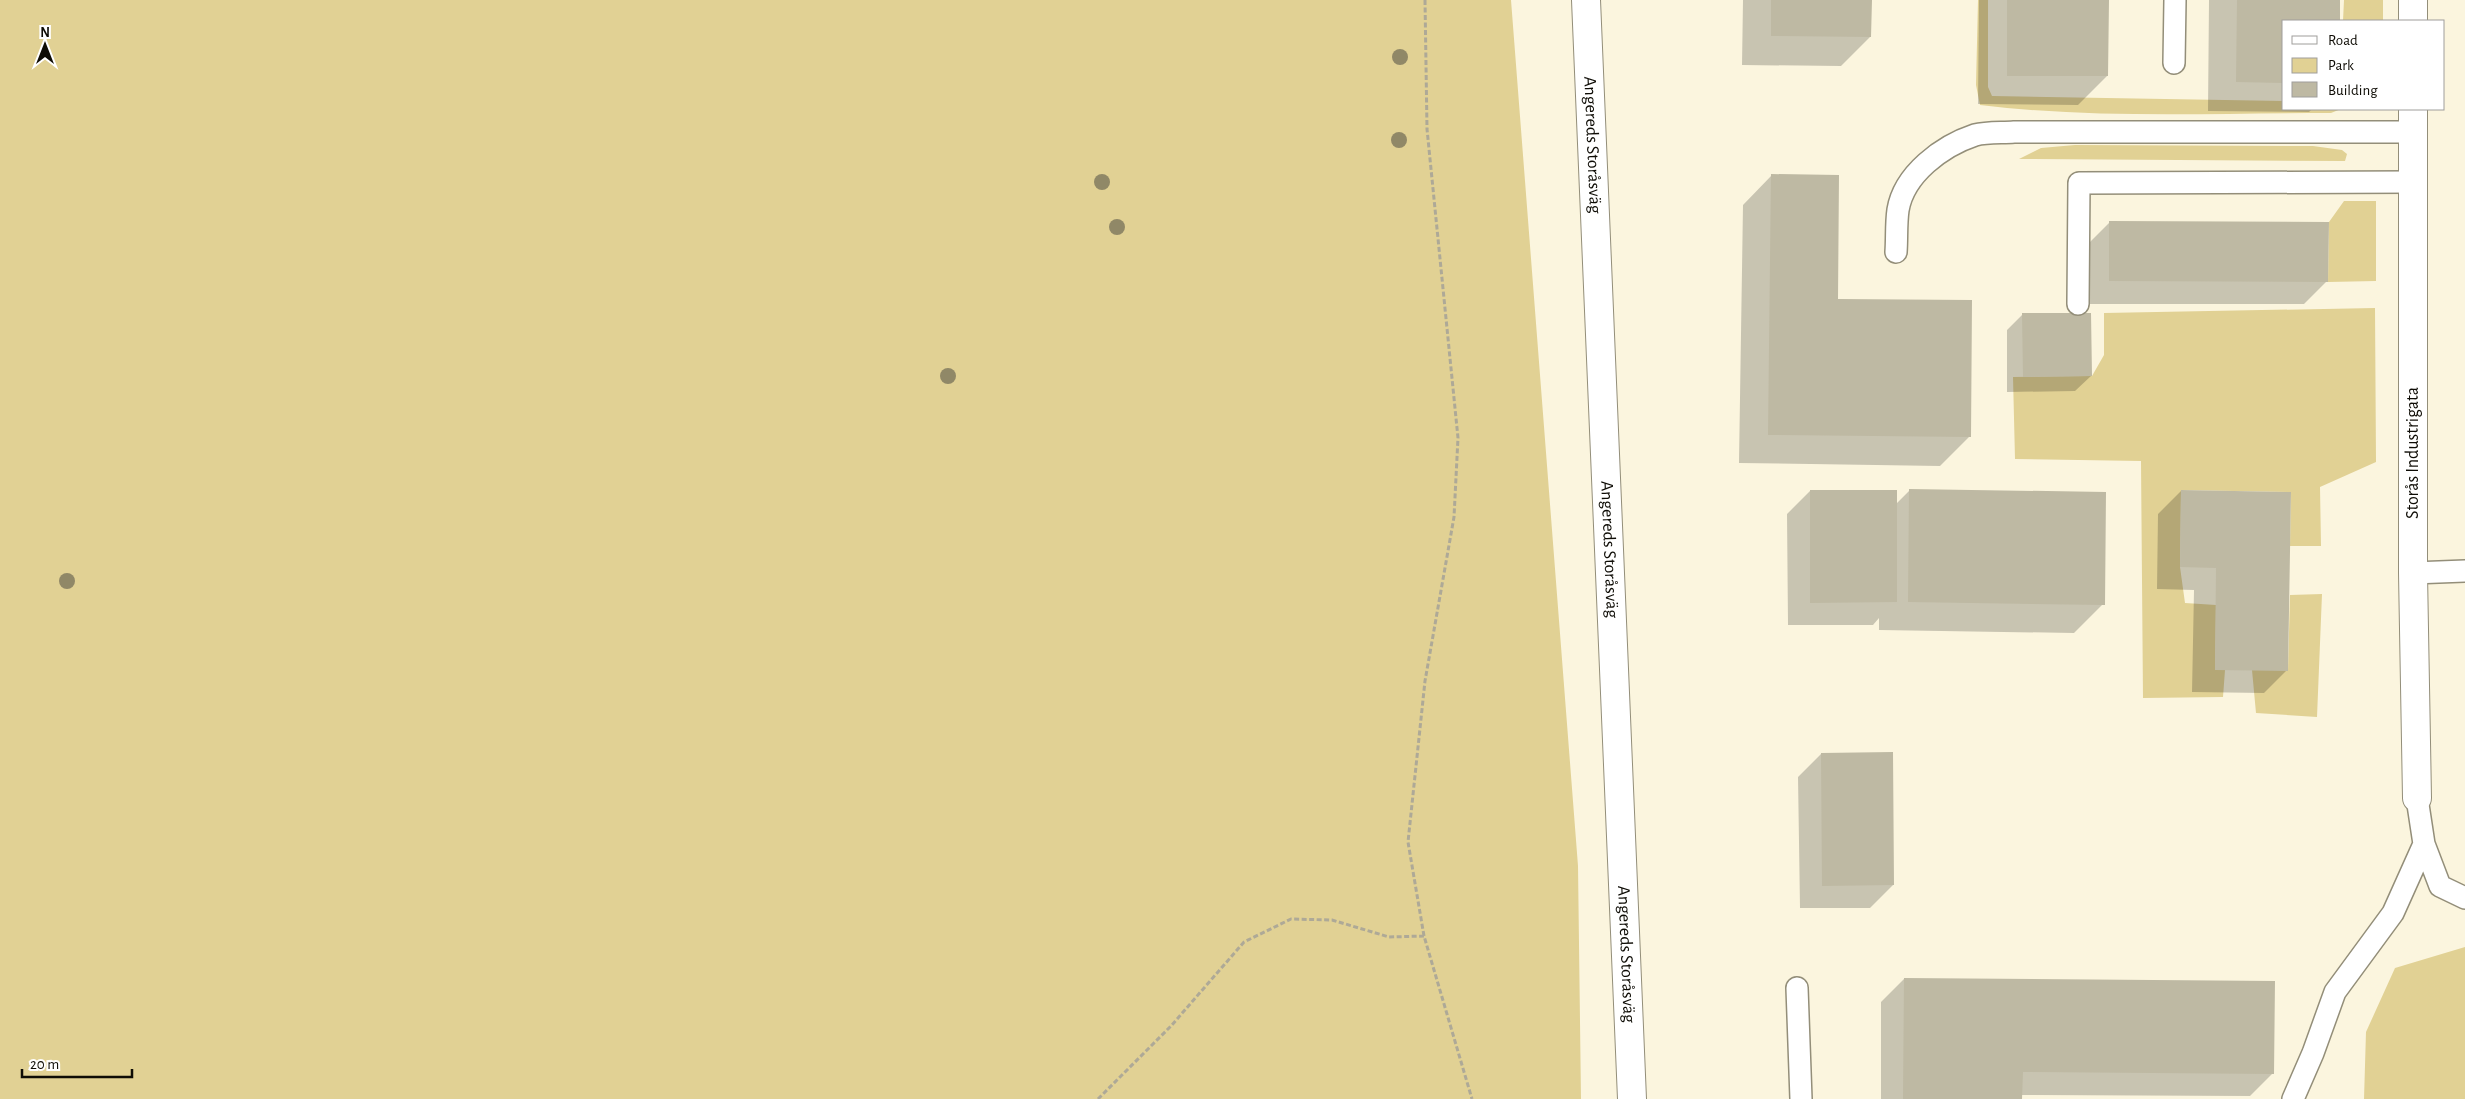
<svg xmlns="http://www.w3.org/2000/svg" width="2465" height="1099" font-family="'Alegreya Sans',sans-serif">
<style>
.green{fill:#e1d194}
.shadow{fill:#0003}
.building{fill:#beb9a3}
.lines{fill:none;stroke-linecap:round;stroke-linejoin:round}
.service-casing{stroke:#938e79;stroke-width:24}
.minor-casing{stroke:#938e79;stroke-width:30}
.tertiary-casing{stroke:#938e79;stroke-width:30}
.path{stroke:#aea997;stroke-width:3;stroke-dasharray:5 2.5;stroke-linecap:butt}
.service{stroke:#fff;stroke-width:21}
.minor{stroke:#fff;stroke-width:28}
.tertiary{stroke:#fff;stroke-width:28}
.tree{fill:#908867}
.labels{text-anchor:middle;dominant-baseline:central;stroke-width:5;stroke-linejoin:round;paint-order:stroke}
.street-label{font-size:18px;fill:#0e0c05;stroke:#fff}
</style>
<rect width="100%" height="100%" fill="#fbf5de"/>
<path class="green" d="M 0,0 L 1511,0 L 1578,866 L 1581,1099 L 0,1099 Z
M 1978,0 L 1988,0 L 1988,87 L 1992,96 L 2284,101 L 2284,109 L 2341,109 L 2331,113 C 2215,113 2096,119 1980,105 L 1976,85 Z
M 2344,0 L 2383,0 L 2383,21 L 2343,21 Z
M 2075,145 L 2313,146 L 2342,150 L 2347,154 L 2345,161 L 2019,159 L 2041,148 Z
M 2344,201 L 2376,201 L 2376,281 L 2328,282 L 2329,222 Z
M 2375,308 L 2376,462 L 2320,487 L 2321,546 L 2290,546 L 2291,492 L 2181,490 L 2180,567 L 2185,603 L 2216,605 L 2215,670 L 2225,670 L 2223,697 L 2143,698 L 2141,461 L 2015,459 L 2013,377 L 2092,376 L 2104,355 L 2104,313 Z
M 2322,594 L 2317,717 L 2256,713 L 2252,670 L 2288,670 L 2290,595 Z
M 2465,947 L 2465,1099 L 2364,1099 L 2366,1032 L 2395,968 Z"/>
<path class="shadow" d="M 1743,0 L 1871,0 L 1870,37 L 1841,66 L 1742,65 Z
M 1979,0 L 2107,0 L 2107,76 L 2078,105 L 1978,104 Z
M 2209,0 L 2339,0 L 2339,21 L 2284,21 L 2284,109 L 2312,109 L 2309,112 L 2208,111 Z
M 1772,175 L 1836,300 L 1969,437 L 1940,466 L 1739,463 L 1743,205 Z
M 2110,222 L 2327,281 L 2304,304 L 2087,304 L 2087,245 Z
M 2022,315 L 2091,376 L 2075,391 L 2007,392 L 2007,330 Z
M 1910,490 L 2103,604 L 2074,633 L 1879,630 L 1879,618 L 1873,625 L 1788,625 L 1787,514 L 1810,491 L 1895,505 Z
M 2181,491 L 2287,670 L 2264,693 L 2192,692 L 2194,590 L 2157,589 L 2158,514 Z
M 1821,754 L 1893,885 L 1870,908 L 1800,908 L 1798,777 Z
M 1904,979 L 2273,1073 L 2250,1096 L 2021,1095 L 2021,1099 L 1881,1099 L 1881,1002 Z"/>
<path class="building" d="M 1771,0 L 1872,0 L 1871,37 L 1771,36 Z
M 2007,0 L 2109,0 L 2108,76 L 2007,76 Z
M 2237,0 L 2340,0 L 2340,21 L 2284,21 L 2284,83 L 2236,82 Z
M 1771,174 L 1839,175 L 1838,299 L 1972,300 L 1971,437 L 1768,435 Z
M 2109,221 L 2329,222 L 2328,282 L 2109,281 Z
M 2022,313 L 2091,313 L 2092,376 L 2023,377 Z
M 1909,489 L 2106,492 L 2105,605 L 1908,602 Z
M 1810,490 L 1897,490 L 1897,602 L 1810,603 Z
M 2181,490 L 2291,492 L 2288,671 L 2215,670 L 2216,568 L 2180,567 Z
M 1893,752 L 1894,885 L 1822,886 L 1821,753 Z
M 1904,978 L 2275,981 L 2274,1074 L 2023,1072 L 2022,1099 L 1903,1099 Z"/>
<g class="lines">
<defs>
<path id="service" d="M 2174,63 L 2175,0
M 1896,252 C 1897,239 1896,224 1898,210 C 1904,174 1942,146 1975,135 C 1987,132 2002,133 2014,132 L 2413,132
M 2078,304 L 2079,183 L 2413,182
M 2413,573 L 2465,571
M 2417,798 L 2424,844 L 2440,886 L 2465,898
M 1797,988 L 1801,1099
M 2293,1099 L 2313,1053 L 2335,992 L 2393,913 L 2424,844"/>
<path id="minor" d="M 2413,0 L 2413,21
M 2413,109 L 2413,573 L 2417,798"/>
<g id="tertiary">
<path id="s1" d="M 1586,0 L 1632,1099"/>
</g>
</defs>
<use href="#service" class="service-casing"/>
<use href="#minor" class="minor-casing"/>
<use href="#tertiary" class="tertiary-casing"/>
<path class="path" d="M 1425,0 L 1427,129 L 1458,438 L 1454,517 L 1425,681 L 1408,842 L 1424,936 L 1472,1099
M 1098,1099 L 1171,1026 L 1244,942 L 1291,919 L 1332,920 L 1389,937 L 1424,936"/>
<use href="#service" class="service"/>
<use href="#minor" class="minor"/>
<use href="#tertiary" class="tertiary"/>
</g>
<g class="tree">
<circle cx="1400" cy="57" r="8"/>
<circle cx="1399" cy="140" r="8"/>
<circle cx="1102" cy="182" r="8"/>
<circle cx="1117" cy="227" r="8"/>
<circle cx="948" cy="376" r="8"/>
<circle cx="67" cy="581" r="8"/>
</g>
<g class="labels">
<g class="street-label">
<text stroke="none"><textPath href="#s1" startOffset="145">Angereds Storåsväg</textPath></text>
<text transform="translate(2413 453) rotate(-90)">Storås Industrigata</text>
<text stroke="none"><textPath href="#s1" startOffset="550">Angereds Storåsväg</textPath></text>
<text stroke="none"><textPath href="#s1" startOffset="955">Angereds Storåsväg</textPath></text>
</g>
</g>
<rect x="2282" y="20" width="162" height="90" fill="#ffffff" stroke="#9f9e9b"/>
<rect x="2292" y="36" width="25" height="8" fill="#ffffff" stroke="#9f9e9b"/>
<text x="2328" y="45" font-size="15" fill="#0e0c05">Road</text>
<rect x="2292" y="58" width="25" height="15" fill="#e1d194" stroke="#9f9e9b"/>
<text x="2328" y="70" font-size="15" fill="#0e0c05">Park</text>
<rect x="2292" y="82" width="25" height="15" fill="#beb9a3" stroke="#9f9e9b"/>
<text x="2328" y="95" font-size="15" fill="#0e0c05">Building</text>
<g transform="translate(45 45)" stroke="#ffffff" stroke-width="4" paint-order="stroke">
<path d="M0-4L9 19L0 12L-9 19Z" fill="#0e0c05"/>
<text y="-8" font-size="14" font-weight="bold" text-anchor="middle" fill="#0e0c05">N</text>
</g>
<path d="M22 1069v8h110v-8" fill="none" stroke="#0e0c05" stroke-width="2.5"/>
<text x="30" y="1069" font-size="15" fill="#0e0c05" stroke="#ffffff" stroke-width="4" paint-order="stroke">20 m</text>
</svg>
